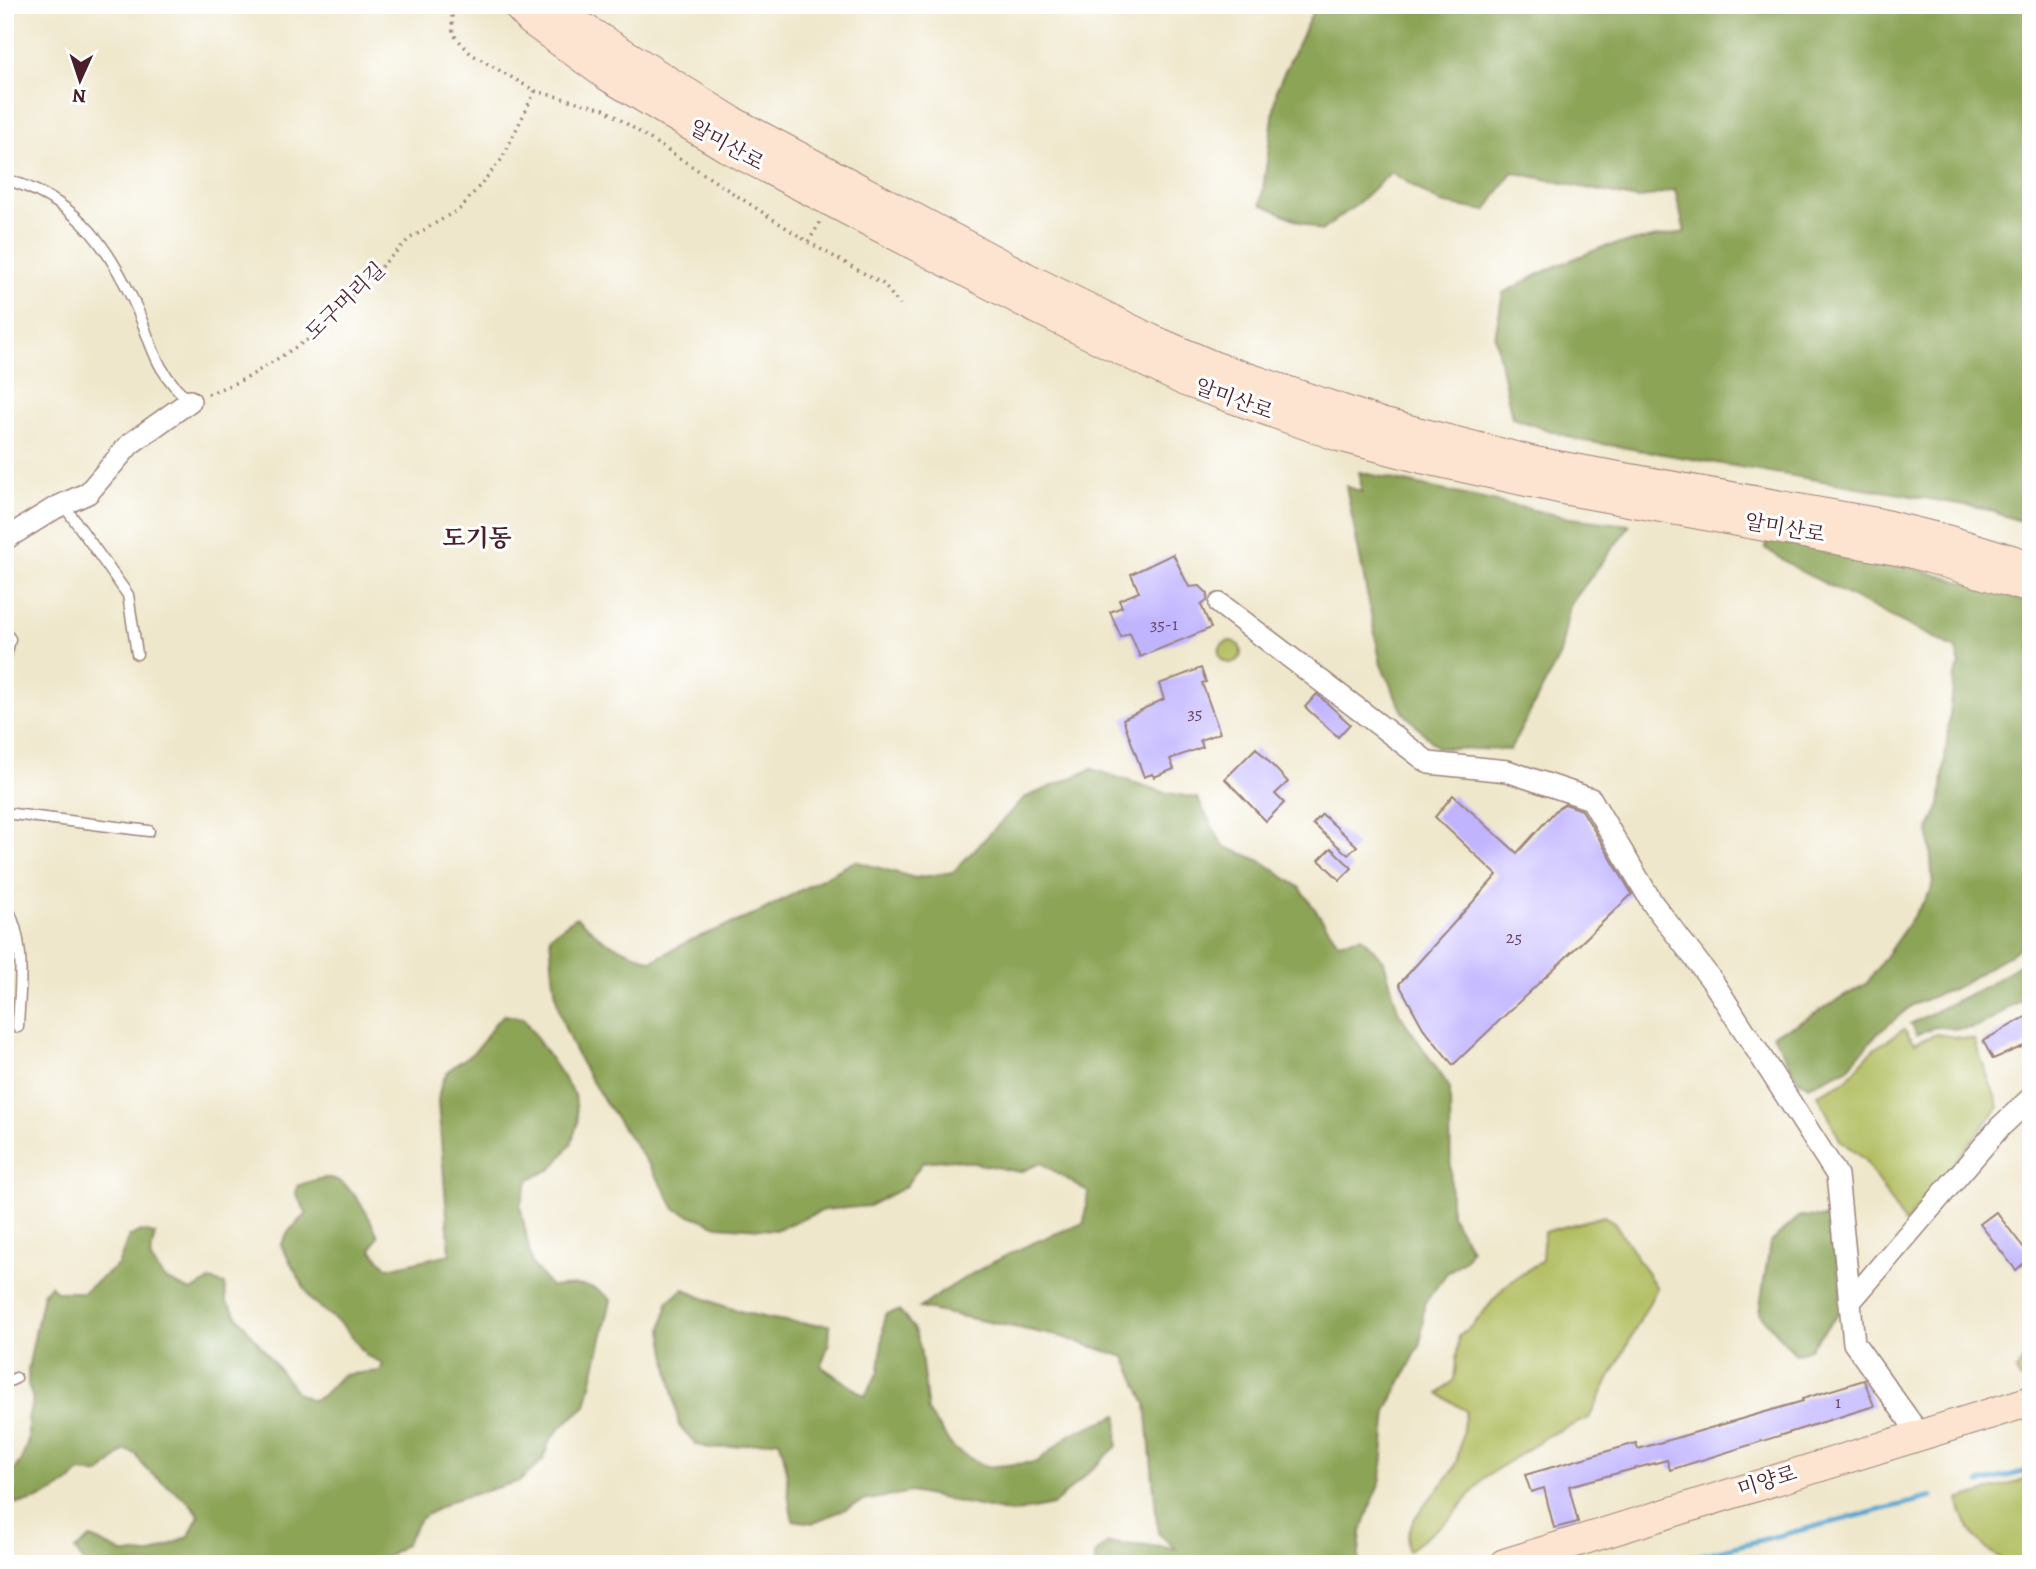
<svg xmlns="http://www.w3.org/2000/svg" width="2036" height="1569" font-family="Alegreya,'Noto Serif KR',serif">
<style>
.green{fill:#b1bd5f;stroke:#7e6e45;stroke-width:2}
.forest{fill:#8ca456;stroke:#6b6240;stroke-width:2}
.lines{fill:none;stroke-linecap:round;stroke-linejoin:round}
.stream{stroke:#54a3ce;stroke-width:5}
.building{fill:#c0b4ff}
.lane-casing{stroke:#9c837b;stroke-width:13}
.street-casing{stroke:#9c837b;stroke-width:24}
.secondary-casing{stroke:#9c837b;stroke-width:32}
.path{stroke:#9c837b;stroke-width:3.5;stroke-dasharray:2 5;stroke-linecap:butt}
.lane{stroke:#fff;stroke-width:10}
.street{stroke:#fff;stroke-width:21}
.secondary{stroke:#fde4d0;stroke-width:30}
.labels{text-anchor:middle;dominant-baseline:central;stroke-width:6;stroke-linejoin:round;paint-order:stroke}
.number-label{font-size:18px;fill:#684460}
.street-label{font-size:21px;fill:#4a1f2b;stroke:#fff}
.quarter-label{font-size:24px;font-weight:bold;fill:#4a1f2b;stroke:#fff}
</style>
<rect width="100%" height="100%" fill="#fff"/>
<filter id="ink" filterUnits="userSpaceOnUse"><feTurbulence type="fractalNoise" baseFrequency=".0143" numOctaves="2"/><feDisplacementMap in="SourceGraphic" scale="14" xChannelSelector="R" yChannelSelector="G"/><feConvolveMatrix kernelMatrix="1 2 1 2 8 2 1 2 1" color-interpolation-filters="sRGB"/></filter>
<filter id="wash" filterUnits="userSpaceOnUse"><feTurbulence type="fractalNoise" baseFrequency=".00686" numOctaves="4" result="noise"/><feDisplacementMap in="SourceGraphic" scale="28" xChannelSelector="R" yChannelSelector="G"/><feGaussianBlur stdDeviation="1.57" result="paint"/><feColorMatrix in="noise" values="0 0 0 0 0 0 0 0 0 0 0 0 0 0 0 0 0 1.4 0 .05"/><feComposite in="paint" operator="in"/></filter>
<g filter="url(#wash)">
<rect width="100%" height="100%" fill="#efe7cb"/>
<path class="green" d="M1219 652a11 11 0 1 1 22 0a11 11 0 1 1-22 0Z
M 1904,1029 L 1915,1043 L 1936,1034 L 1974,1040 L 1999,1107 L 1905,1224 L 1864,1159 L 1840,1140 L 1818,1094 L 1845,1081 L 1874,1049 Z
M 1604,1216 L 1614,1222 L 1657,1288 L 1589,1418 L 1549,1435 L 1485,1477 L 1451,1518 L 1408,1551 C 1402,1518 1437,1496 1452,1471 C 1461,1455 1462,1429 1466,1411 L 1439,1394 L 1454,1380 L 1459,1335 L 1473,1325 L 1505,1286 L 1542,1260 L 1544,1232 Z
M 2031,1348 L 2031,1379 L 2021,1380 L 2016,1371 Z
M 2031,1478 L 2031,1559 C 1992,1569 1966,1533 1958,1500 Z"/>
<path class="forest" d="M 1316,5 L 2031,5 L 2031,525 L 1983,508 L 1579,440 L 1512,418 L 1495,337 L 1503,293 L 1549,269 L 1603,247 L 1685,232 L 1675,190 L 1637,199 L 1512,172 L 1486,211 L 1440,203 L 1391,172 L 1356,205 L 1321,231 L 1261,204 L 1277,88 Z
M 1359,472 L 1570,518 L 1630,525 L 1570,605 L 1560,655 L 1510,750 L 1438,748 L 1403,712 L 1381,665 L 1346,486 L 1362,492 Z
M 1770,535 L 1872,556 L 2031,602 L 2031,941 L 1957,987 L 1912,1005 L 1876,1035 L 1847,1069 L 1809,1086 L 1798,1080 L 1773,1034 L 1795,1025 L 1867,983 L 1933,888 L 1929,830 L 1940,805 L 1954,678 L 1960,665 L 1956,649 L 1802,572 L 1765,548 Z
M 1092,769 L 1163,792 L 1197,798 L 1223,846 L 1261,861 L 1300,888 L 1338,942 L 1362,937 L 1384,961 L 1399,1013 L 1450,1088 L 1451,1215 L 1471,1249 L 1465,1260 L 1447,1273 L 1424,1304 L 1421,1343 L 1387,1409 L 1381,1479 L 1361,1532 L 1358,1564 L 1095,1564 L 1095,1554 L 1108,1543 L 1175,1548 L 1158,1533 L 1146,1404 L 1125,1357 L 1062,1337 L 920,1308 C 969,1271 1027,1243 1084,1223 L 1088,1192 L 1041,1163 L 1020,1172 L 953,1159 L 923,1162 L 905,1187 L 869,1206 L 824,1210 L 775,1230 L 718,1226 L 675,1209 C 642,1143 583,1088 561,1016 C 553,990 552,962 550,936 L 576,917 L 606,942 L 652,961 L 691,940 L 756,914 L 855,861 L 915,878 L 953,872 L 1024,798 Z
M 2031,957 L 2031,997 C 2009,1002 1993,1025 1971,1028 C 1947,1033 1943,1019 1917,1035 L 1910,1024 L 1988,985 Z
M 504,1015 L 523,1018 L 575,1095 L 578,1122 L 571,1144 L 552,1169 L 529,1179 L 520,1205 L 532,1264 L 551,1287 C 575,1284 594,1282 611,1300 L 586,1406 L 561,1427 L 549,1442 L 543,1460 L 520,1481 L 453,1500 L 420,1519 L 405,1544 L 376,1564 L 85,1564 L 75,1550 L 91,1538 L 125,1554 L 152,1554 L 189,1536 L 199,1515 C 183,1489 148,1480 136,1454 L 125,1450 L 100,1474 L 80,1472 C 62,1491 32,1506 5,1503 L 5,1480 L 21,1461 L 28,1440 L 28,1418 L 33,1399 L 28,1385 L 28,1369 L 43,1294 L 50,1285 L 57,1292 L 83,1292 L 118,1265 L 129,1237 L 140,1231 L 155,1234 L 150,1258 L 165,1279 L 191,1291 L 210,1280 L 225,1284 L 226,1301 L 298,1394 L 313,1400 L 322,1396 L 342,1375 L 380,1371 L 383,1363 L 367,1356 L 343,1326 L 311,1300 L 281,1245 L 290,1230 L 307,1214 L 296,1194 L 297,1186 C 307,1183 319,1177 330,1178 C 351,1180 370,1218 378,1236 L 371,1250 L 388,1268 L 450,1254 L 438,1102 C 442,1058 464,1069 483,1041 C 492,1029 491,1025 504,1015 Z
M 1800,1216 L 1830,1218 C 1833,1238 1847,1299 1837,1315 C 1829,1327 1817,1336 1810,1349 L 1795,1354 L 1759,1313 L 1770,1243 Z
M 684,1289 C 728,1312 781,1324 830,1325 L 829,1343 L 821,1366 L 865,1396 L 879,1371 L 885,1314 L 899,1311 L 913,1327 L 920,1347 L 928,1412 L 954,1449 L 986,1467 L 1037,1462 L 1071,1434 L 1118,1415 L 1117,1446 L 1053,1505 L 1012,1513 L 911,1492 L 863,1501 L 814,1523 L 793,1520 C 785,1493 790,1466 779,1440 L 712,1449 L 696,1444 L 679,1426 L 662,1330 L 668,1301 Z"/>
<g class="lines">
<path class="stream" d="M 1980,1483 L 2031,1470
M 1666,1564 L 1932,1497"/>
</g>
<g id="blocks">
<path class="building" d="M 1173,554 L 1189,587 L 1200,586 L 1208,594 L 1207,601 L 1201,605 L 1211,628 L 1140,657 L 1130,633 L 1121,637 L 1110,612 L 1122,607 L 1119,600 L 1139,592 L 1131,574 Z
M 1201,668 L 1206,682 L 1202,683 L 1220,733 L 1200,740 L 1203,747 L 1170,759 L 1174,769 L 1154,777 L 1152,774 L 1144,777 L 1123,719 L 1164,699 L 1159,684 Z
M 1317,694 L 1350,724 L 1338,737 L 1305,707 Z
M 1256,748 L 1288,782 L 1275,794 L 1284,803 L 1266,821 L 1225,779 Z
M 1453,795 L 1517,853 L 1557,809 L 1565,804 L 1582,810 L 1632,894 L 1453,1065 L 1423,1028 L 1399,984 L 1497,875 L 1435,817 Z
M 1322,814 L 1357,846 L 1348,855 L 1313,824 Z
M 1331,848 L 1352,868 L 1340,880 L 1319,860 Z
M 2031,1014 L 2031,1043 L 1993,1059 L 1983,1041 Z
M 1996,1212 L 2031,1257 L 2016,1270 L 1980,1224 Z
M 1864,1380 L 1874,1406 L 1670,1470 L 1667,1460 L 1569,1486 L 1578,1522 L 1554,1528 L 1544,1488 L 1531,1492 L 1525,1475 L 1636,1443 L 1638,1449 L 1803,1401 L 1802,1399 Z"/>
</g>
</g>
<g filter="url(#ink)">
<use href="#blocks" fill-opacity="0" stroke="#9c837b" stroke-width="2"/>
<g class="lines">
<defs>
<path id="lane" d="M 5,179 C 72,199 103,237 133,300 C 153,342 151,368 190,401
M 63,504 L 128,595 L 137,654
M 5,632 L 10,639 L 5,661
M 5,813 L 149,831
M 5,903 C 27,943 20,983 18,1027
M 5,1383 L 16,1378"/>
<path id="street" d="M 5,539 L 55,508 L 88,493 L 130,444 L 190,401
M 1220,604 L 1429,763 L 1507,771 L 1591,799 L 1653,904 L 1713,982 L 1837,1175 L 1854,1343 L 1919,1434
M 1850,1302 L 1999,1128 L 2031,1098"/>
<path id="secondary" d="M 517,5 L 531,20 L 608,76 L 725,146 L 1038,309 L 1185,381 L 1339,436 L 1422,458 L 1568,490 L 1913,553 L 2031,588
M 532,5 L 567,18 L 733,122 L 1025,277 L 1150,339 L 1215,367 L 1381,423 L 1535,462 L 1877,523 L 1950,541 L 2031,566
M 1504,1564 L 2031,1401"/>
</defs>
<use href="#lane" class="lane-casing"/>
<use href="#street" class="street-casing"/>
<use href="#secondary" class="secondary-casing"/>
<path class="path" d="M 535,91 L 604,109 L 808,242 L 883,284 L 900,305
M 808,242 L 821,221
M 208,394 L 247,378 L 307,340 L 409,239 L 461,208 L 502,159 L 535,91 L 471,54 L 453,34 L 452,15 L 458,5"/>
<use href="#lane" class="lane"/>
<use href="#street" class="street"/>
<use href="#secondary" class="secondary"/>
</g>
</g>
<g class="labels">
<g class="number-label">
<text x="1164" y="624">35-1</text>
<text x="1195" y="713">35</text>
<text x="1514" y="937">25</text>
<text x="1838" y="1402">1</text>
</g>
<g class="street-label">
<text transform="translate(727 145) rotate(29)">알미산로</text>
<text transform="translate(345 301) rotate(-44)">도구머리길</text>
<text transform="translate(1234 399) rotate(20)">알미산로</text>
<text transform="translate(1785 528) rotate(10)">알미산로</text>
<text transform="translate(1767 1481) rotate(-17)">미양로</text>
</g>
<g class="quarter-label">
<text x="477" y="538">도기동</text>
</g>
</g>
<rect width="2036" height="1569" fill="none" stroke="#fff" stroke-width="28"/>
<g transform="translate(80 80) rotate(183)" stroke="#ffffff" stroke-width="5" paint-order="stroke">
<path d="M0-5L12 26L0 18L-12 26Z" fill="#4a1f2b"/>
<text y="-10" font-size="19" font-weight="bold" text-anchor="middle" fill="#4a1f2b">N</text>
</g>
</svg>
